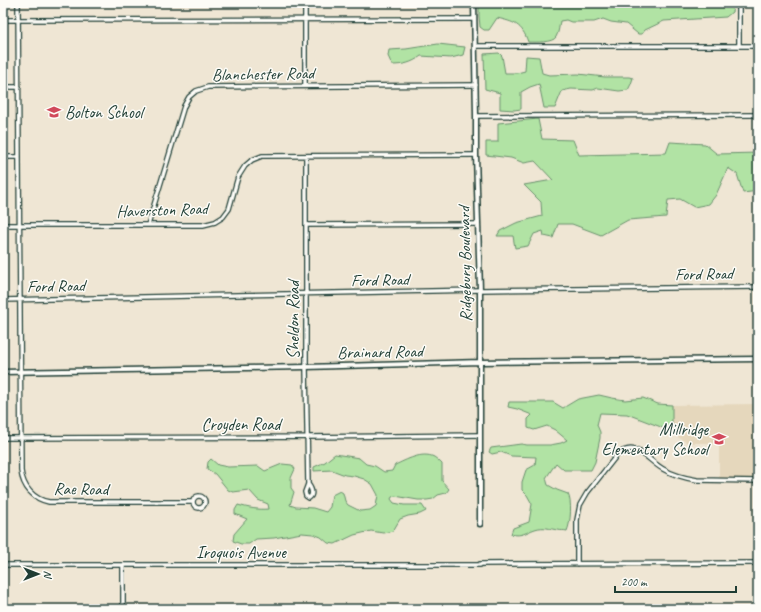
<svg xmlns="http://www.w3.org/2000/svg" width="761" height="612" font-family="Caveat,sans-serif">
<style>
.built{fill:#e5d7bc}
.green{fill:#b1e3a4;stroke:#68906c}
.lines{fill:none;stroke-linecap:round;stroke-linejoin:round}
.minor-casing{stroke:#1f3d34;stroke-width:6}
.tertiary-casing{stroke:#1f3d34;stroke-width:7}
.minor{stroke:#fdfcf7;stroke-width:3.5}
.tertiary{stroke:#fdfcf7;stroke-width:4}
.labels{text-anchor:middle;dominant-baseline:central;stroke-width:3;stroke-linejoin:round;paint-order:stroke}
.street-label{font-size:17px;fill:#1f3d34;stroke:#fdfcf7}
.poi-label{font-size:17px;fill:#1f3d34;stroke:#fdfcf7;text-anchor:start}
</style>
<rect width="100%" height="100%" fill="#efe6d4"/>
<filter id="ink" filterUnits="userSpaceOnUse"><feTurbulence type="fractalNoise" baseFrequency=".025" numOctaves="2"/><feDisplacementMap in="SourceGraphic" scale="8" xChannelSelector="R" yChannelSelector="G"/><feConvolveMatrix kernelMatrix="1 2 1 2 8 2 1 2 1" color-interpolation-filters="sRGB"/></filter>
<g filter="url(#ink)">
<path class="built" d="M 758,404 L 758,481 L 719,480 L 719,443 L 688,443 L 672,434 L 672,405 Z"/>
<path class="green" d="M 483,3 L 734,3 L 732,12 L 726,17 L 664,21 L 645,30 L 642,34 L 638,34 L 626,24 L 611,22 L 603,19 L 594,22 L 571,22 L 566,20 L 560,21 C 559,26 559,32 556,37 C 553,43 535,42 528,42 C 522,24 514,22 497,18 L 489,30 L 484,30 L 480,27 L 479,16 L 479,7 Z
M 438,44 L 465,47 L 463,55 L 451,58 L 421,56 C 412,63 403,65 392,65 L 388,56 L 389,50 L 406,49 Z
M 499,53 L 502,56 L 505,73 L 517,73 L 525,71 L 526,56 L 539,57 L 542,73 L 549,75 L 578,74 L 605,77 L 629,77 L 633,78 L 631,84 L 628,90 L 619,91 L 598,88 L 593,90 L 571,89 L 562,91 L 555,108 L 544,108 L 539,84 L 530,87 L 521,92 L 521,109 L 514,110 L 500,109 L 500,93 L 485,89 L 484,54 Z
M 538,119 L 542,139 L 573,140 L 579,155 L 666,153 L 670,142 L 705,144 L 717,154 L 758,153 L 758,191 L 743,193 L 737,174 L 728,168 L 716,195 L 709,204 L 694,207 L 680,199 L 668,200 L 666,217 L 628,220 L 601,235 L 572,224 L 558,224 L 553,238 L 544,236 L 543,231 L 534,234 L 528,246 L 515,248 L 513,236 L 497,236 L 500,231 L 516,223 L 542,216 L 541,202 L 524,185 L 553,180 L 535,161 L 524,163 L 511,158 L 486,155 L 486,142 L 498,142 L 498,123 Z
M 599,395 L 612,398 L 625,400 L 643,398 L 658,404 L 672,405 L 672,434 L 661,427 L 627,414 L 600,413 L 597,425 L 600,432 L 600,438 L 595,462 L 591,470 L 564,470 L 556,463 L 546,478 L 548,485 L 557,490 L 568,494 C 572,501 571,522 567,531 C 564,530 561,531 558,530 C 550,529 544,526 535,529 C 526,532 522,537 511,534 L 513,528 L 529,522 L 532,504 L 527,495 L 522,490 L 522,482 L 526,470 L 535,465 L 536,457 L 511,456 L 501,452 L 492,454 L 489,452 L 491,448 L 521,444 L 527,445 L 550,445 L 561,443 L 567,440 L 555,430 L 547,426 L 534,430 L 528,428 L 528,419 L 532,415 L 517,409 L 508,407 L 509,402 L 553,402 L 563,408 L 578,399 Z
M 335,454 L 359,458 L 366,464 L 375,466 L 384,472 L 392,471 L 395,465 C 406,460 422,451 434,457 C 437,459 439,461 442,464 L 442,481 L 449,489 L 446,493 L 438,495 L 433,499 L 427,500 L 418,500 L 395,496 L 392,497 L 391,499 L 394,503 L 404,505 L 422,505 L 426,511 L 420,514 L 408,516 L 400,519 L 393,531 L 383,533 L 371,531 L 354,535 L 335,544 L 328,543 L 321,537 L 313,534 L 302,533 L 274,538 L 256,539 L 249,544 L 241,544 L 233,541 L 234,534 L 247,519 L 235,514 L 235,510 L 238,505 C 248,508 258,510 269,509 L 268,504 L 258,500 L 249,490 L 233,492 L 228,490 L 215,474 L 207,469 L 208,462 L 211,459 L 218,465 L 228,467 L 258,466 L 265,471 L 282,464 L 292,465 L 295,469 L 291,478 L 291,488 L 294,492 L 290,505 L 296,507 L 313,508 L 326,512 L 330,507 L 332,495 L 340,491 L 343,493 L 345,501 L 348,505 L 360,511 L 370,510 L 376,506 L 378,495 L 372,484 L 364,479 L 354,476 L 345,475 L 332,470 L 314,471 L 314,467 L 325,462 Z"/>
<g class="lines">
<defs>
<path id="minor" d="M 18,3 L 21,471 C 23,487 33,499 49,502 L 193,502
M 3,20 L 474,19
M 475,46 L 758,46
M 739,46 L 739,3
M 305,86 L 305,3
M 3,87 L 19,87
M 476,116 L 758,115
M 306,156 L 306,367 L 308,484 L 305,492 L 306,496 L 309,498 L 311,496 C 313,492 311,488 308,484
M 3,157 L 19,157
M 3,225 L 203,225 L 215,222 L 223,217 L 229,209 L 238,177 L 245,166 L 252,160 L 262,156 L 476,155
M 148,225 L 184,106 L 189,97 L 196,91 L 208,87 L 476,85
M 306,225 L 478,224
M 3,300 L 480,290 L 758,287
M 3,438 L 308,437 L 480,435
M193 502a6 6 0 1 1 12 0a6 6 0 1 1-12 0Z
M 480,564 L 758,563
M 577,564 L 577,520 L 580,505 L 587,493 L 617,455 C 636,439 647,460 663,469 C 673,475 685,478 697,480 L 758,481
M 3,565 L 480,565
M 123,565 L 123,609"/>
<path id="tertiary" d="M 474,3 L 476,116 L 476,155 L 480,290 L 480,524
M 3,372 L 306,367 L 480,362 L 758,359"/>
</defs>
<use href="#minor" class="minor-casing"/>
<use href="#tertiary" class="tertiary-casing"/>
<use href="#minor" class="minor"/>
<use href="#tertiary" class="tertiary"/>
</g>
</g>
<defs>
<symbol id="school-bare" viewBox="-9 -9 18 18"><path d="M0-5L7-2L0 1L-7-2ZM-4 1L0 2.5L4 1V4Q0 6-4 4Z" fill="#d1495b" stroke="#fdfcf7" stroke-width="2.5" paint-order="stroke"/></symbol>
</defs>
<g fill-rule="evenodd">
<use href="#school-bare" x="44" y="102" width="20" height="20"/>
<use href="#school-bare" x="709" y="429" width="20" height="20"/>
</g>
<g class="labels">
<g class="street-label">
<text transform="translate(263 74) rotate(-1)">Blanchester Road</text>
<text transform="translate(162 210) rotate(-2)">Haverston Road</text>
<text transform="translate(465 264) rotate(-91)">Ridgebury Boulevard</text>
<text transform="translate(704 274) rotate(-1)">Ford Road</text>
<text transform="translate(380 280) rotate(-1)">Ford Road</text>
<text transform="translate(56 286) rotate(-1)">Ford Road</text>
<text transform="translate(293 320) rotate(-90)">Sheldon Road</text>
<text transform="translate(380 352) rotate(-1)">Brainard Road</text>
<text x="241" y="424">Croyden Road</text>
<text transform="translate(81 489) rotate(1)">Rae Road</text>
<text x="241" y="552">Iroquois Avenue</text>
</g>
<g class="poi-label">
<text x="65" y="112">Bolton School</text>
<text x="708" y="429" text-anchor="end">Millridge<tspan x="708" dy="20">Elementary School</tspan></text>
</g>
</g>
<rect width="761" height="612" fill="none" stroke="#fdfcf7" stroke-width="16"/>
<rect x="8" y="8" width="745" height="596" fill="none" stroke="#1f3d34" stroke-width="1.5" filter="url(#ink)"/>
<g transform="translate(38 574) rotate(90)" stroke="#fdfcf7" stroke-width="3" paint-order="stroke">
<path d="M0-3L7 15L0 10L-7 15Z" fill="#1f3d34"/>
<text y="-6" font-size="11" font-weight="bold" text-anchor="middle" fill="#1f3d34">N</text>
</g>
<path d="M615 586v6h121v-6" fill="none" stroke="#1f3d34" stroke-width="2"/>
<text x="621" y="586" font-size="12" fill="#1f3d34" stroke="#fdfcf7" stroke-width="3" paint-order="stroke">200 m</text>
</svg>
